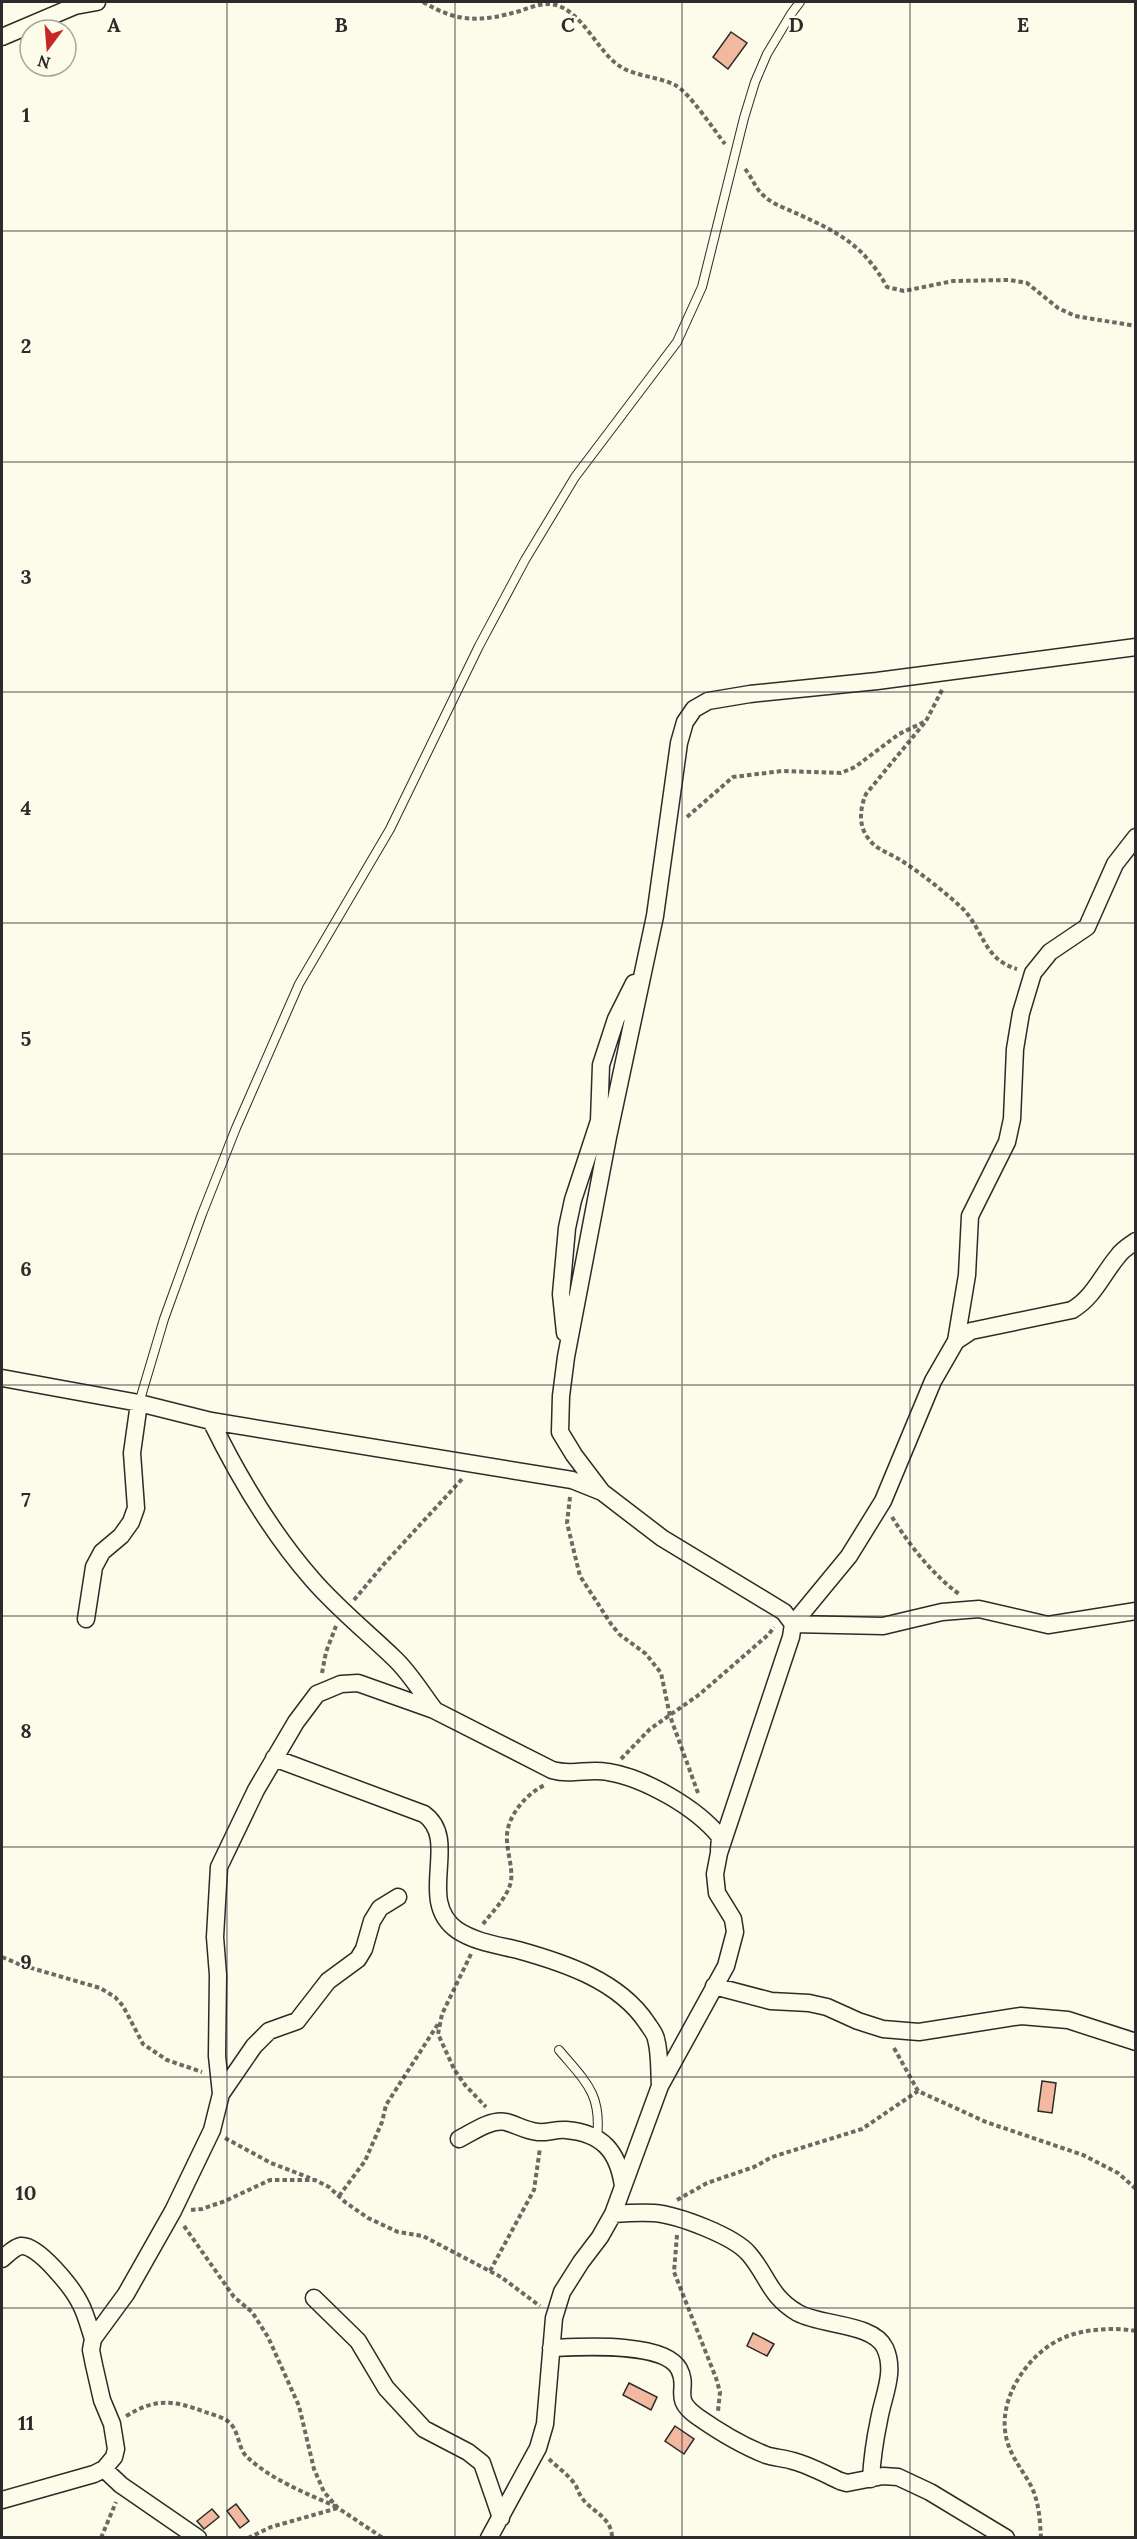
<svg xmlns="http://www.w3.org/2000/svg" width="1137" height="2539" font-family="Lora,serif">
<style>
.building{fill:#f2b8a0;stroke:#2b2b2b;stroke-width:1.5}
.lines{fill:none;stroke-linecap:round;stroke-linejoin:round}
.service-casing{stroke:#2b2b2b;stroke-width:10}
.minor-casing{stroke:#2b2b2b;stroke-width:19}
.path{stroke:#6a6964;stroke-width:4;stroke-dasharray:4.5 3;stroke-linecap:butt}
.service{stroke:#fdfbea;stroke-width:8}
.minor{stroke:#fdfbea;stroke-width:16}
.grid{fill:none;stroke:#2b2b2b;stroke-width:1.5;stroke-opacity:0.55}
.grid-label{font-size:20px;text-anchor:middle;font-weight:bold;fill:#2b2b2b;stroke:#fdfbea;stroke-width:4.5;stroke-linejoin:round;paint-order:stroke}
</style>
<rect width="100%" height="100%" fill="#fdfbea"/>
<path class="building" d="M 731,32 L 747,43 L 728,69 L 713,57 Z
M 1042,2081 L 1056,2083 L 1052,2113 L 1038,2111 Z
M 753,2333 L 774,2344 L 767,2356 L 747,2346 Z
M 629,2383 L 657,2397 L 651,2410 L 623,2395 Z
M 675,2426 L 694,2439 L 684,2454 L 665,2441 Z
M 236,2504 L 249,2521 L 240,2528 L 227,2511 Z
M 212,2509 L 219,2517 L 204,2529 L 197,2521 Z"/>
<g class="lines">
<defs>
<path id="service" d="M 139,1403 L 164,1319 L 202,1214 L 236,1128 L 299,984 L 390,829 L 479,646 L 525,560 L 575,477 L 677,342 L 702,287 L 744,118 L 755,82 L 767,54 L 791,14 L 800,2
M 559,2050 C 586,2082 602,2094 597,2138"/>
<path id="minor" d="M 2,37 L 75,6 L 97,2
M 565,1333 L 561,1294 L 567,1228 L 573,1200 L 599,1121 L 601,1065 L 616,1019 L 634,983
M 956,1341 L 971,1331 L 1072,1310 C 1094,1297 1102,1275 1118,1256 C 1122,1250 1130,1245 1136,1241
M 2,1378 L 139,1403 L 211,1421 L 572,1480 L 602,1492
M 211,1421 C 239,1478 270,1531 312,1579 C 337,1608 367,1632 394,1658 C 410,1673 421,1692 434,1709
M 86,1619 L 94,1567 L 102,1552 L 121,1536 L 131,1522 L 136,1508 L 132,1453 L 139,1403
M 793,1624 L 849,1556 L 883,1501 L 933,1381 L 956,1341 L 967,1275 L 970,1216 L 1007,1142 L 1012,1119 L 1015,1049 L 1021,1013 L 1033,973 L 1050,952 L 1087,927 L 1115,864 L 1136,837
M 793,1624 L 883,1626 L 942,1612 L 979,1609 L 1048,1625 L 1136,1611
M 274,1758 L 424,1814 C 461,1840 415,1900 457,1930 C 475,1942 497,1945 518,1950 C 565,1963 619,1981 647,2023 C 650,2028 655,2033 656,2039 C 660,2053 659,2070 660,2085
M 714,1986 L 771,2001 L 809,2003 L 827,2007 L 858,2021 L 883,2029 L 919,2032 L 1021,2016 L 1068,2020 L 1136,2042
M 221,2094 L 254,2046 L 269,2031 L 297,2021 L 328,1981 L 358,1959 L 364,1949 L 372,1921 L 380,1908 L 398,1897
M 459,2139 C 473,2132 490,2119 506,2122 C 517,2125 526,2131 538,2132 C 547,2133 556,2129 566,2130 C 602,2133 618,2151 623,2186
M 613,2214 C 626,2213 641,2212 654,2213 C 678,2215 734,2236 749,2254 C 768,2276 769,2296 798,2313 C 822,2326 873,2323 885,2348 C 896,2372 883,2396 879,2420 C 875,2439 872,2459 871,2479
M 2,2259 C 7,2255 14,2247 21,2246 C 38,2244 73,2289 80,2303 C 86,2314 89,2327 93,2339
M 314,2298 L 358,2341 L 386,2388 L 424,2429 L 468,2452 L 482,2463 L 501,2518
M 551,2348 C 579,2347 664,2341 679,2369 C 690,2389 670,2398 698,2417 C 718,2431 743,2446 766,2455 C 775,2458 784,2458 793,2461 C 809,2465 825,2474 840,2481 L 847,2483 L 883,2476 L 898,2477 L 930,2492 L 1006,2538
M 104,2469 L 121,2485 L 198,2538
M 2,2500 L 94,2474 L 104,2469 L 114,2457 L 116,2449 L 112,2424 L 102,2400 L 94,2365 L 91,2350 L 93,2339 L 126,2294 L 173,2211 L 212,2130 L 221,2094 L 217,2056 L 218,1975 L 215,1937 L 219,1867 L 256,1790 L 296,1722 L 317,1694 L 341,1684 L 358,1683 L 434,1710 L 552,1770 C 573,1776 588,1768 608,1772 C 645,1778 697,1808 720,1837 L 719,1850
M 489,2538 L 538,2448 L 545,2424 L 554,2318 L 562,2292 L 581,2262 L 600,2237 L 613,2214 L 660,2086 L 726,1966 L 735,1932 L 733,1919 L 717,1893 L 715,1874 L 719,1853 L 791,1637 L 793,1624 L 784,1612 L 662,1538 L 602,1492 L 574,1455 L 560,1432 L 561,1396 L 566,1357 L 608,1137 L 655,916 L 679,743 L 685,722 L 694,709 L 708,701 L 750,694 L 877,681 L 1136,647"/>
</defs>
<use href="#service" class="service-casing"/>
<use href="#minor" class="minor-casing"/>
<path class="path" d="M 423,2 C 458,23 481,22 520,11 C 531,7 544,2 556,5 C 583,13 597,50 618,65 C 635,77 657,76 675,85 C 689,92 714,130 725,144
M 745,169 C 752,177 755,188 763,195 C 773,205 788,209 800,215 C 840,233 865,247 887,287 L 904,291 L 953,281 L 1009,280 L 1027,283 L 1058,308 L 1075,316 L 1136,326
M 942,690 L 926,721 L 866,794 C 860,808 858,825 868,838 C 876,850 890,853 902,861 C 922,874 942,890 960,906 C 984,928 982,959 1017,969
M 687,817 L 733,777 L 782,771 L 841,773 L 855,767 L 899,734 L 924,722
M 570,1497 L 567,1523 L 580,1576 L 611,1624 L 619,1634 L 646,1654 L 661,1673 L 670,1716 L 698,1793
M 892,1517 C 910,1546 932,1574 959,1594
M 354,1600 L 384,1564 L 463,1478
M 322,1673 L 326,1652 L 336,1626
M 621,1759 L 650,1729 L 700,1694 L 769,1634 L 774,1627
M 483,1924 C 492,1912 508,1897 511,1881 C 513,1866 506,1850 507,1835 C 508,1815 527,1793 545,1785
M 471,1954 L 442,2014 L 438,2034 L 454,2069 L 465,2085 L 486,2107
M 2,1957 L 21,1965 L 100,1988 L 115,1997 L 123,2006 L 143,2044 L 167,2060 L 202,2072
M 894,2048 L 918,2091 L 986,2122 L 1083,2155 L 1118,2173 L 1136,2189
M 225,2138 L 271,2163 L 310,2178
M 339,2196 L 365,2161 L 382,2122 L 386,2105 L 438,2024
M 677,2200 L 707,2183 L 754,2167 L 772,2157 L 862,2129 L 918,2091
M 191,2210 L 202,2209 L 225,2201 L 270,2180 L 315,2180 L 329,2187 L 345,2202 L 368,2218 L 398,2232 L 423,2236 L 501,2277 L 540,2306
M 184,2226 L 234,2297 L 252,2312 L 268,2337 L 299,2406 L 314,2469 L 324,2492 L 338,2508 L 383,2538
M 677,2235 L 674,2272 L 716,2378 L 720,2392 L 718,2411
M 490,2271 L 534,2190 L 540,2148
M 126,2416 C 156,2398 173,2400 205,2412 C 213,2415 224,2417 230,2423 C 239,2432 238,2447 246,2456 C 270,2479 305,2493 335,2506
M 549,2459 C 557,2467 570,2476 576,2486 C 578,2490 579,2494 582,2498 C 592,2512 612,2517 612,2538
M 101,2538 L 116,2502
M 248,2538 L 271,2527 L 338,2508
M 1041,2538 C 1040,2520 1039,2500 1030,2484 C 1020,2466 1007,2452 1005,2430 C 1001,2394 1030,2352 1063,2338 C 1083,2329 1114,2327 1136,2331"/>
<use href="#service" class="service"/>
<use href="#minor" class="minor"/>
</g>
<path class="grid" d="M 227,2 L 227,2538M 455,2 L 455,2538M 682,2 L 682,2538M 910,2 L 910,2538M 2,231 L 1136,231M 2,462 L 1136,462M 2,692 L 1136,692M 2,923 L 1136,923M 2,1154 L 1136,1154M 2,1385 L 1136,1385M 2,1616 L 1136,1616M 2,1847 L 1136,1847M 2,2077 L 1136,2077M 2,2308 L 1136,2308"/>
<g class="grid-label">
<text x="114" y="32">A</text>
<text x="341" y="32">B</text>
<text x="568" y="32">C</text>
<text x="796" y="32">D</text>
<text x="1023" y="32">E</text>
<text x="26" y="122">1</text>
<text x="26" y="353">2</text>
<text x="26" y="584">3</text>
<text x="26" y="815">4</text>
<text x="26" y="1046">5</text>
<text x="26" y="1276">6</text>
<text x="26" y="1507">7</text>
<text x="26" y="1738">8</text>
<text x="26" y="1969">9</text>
<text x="26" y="2200">10</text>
<text x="26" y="2430">11</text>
</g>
<rect width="1137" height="2539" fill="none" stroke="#2b2b2b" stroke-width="6"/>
<g transform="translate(48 48) rotate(196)"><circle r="28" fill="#fdfbea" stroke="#a9a89e" stroke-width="1.5"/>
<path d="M0-4.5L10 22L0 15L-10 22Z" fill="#c62828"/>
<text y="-9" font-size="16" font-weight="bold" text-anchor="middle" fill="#2b2b2b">N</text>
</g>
</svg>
